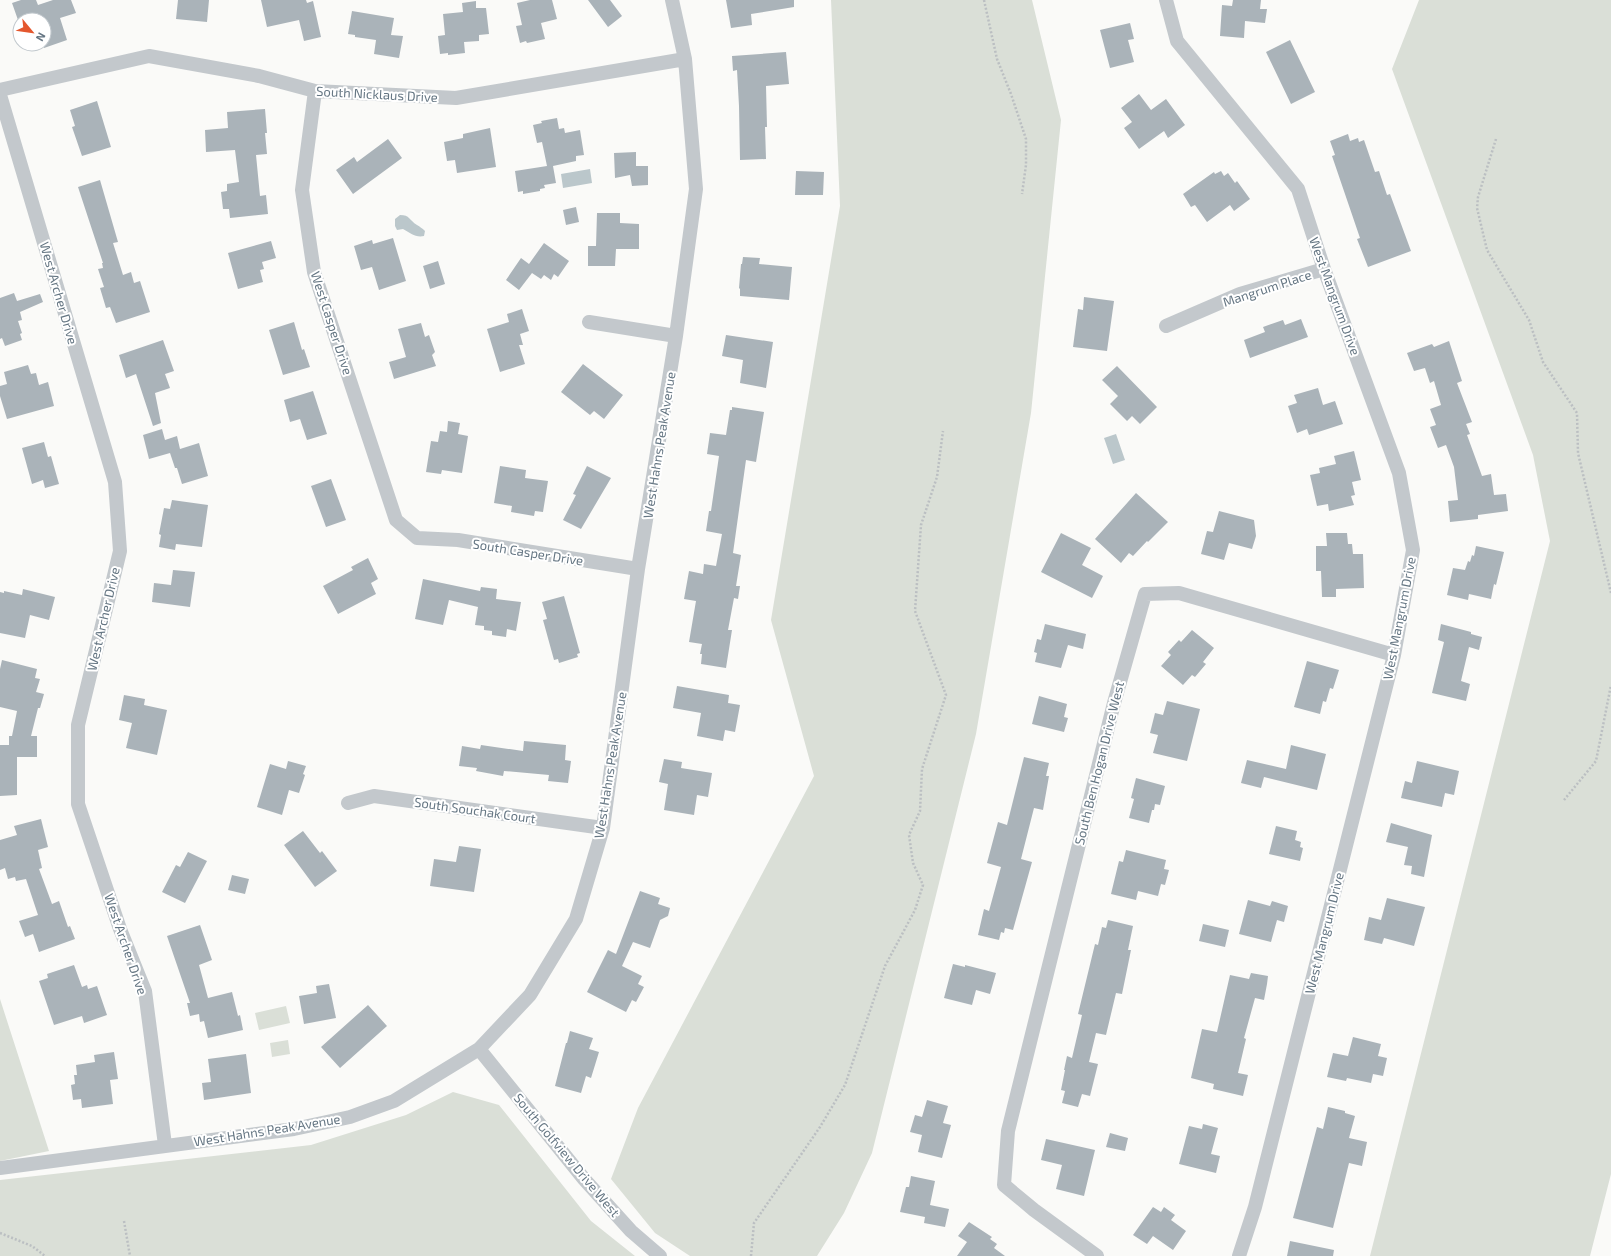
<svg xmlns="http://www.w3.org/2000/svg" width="1611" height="1256" font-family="'Exo 2',sans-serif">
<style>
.green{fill:#dadfd7}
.water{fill:#bbc7cb}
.building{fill:#aab3b9}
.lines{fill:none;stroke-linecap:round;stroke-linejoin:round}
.path{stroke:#bbbfc2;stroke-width:2.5;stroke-dasharray:2 2;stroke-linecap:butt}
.street{stroke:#c3c8cc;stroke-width:14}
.labels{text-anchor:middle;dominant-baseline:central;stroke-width:4;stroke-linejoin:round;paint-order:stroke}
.street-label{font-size:13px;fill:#657683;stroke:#fff}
</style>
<rect width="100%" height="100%" fill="#fafaf8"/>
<path class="green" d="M 831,0 L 1032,0 L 1061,120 L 1031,413 L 976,734 L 872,1153 L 844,1213 L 817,1256 L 690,1256 L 655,1233 L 611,1179 L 638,1108 L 814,776 L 771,620 L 840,206 Z
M 1419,0 L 1611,0 L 1611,1174 L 1590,1256 L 1370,1256 L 1550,541 L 1533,455 L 1392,69 Z
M 0,999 L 49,1151 L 0,1161 Z
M 286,1006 L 290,1023 L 259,1030 L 255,1013 Z
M 288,1040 L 290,1054 L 272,1057 L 270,1043 Z
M 453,1092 L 499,1105 L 591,1221 L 635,1256 L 0,1256 L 0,1180 L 311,1145 L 406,1115 Z"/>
<path class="water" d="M 590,169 L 592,183 L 563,188 L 561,174 Z
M 400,215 C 410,215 409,220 417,225 C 420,227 422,228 425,231 L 424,236 C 416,238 410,233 403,229 L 397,230 L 395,226 L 395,219 Z
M 1116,434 L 1125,460 L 1113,464 L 1104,438 Z"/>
<path class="building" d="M 21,0 L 36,0 L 38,5 L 53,0 L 71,0 L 76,13 L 60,18 L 67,40 L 44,48 L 44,20 L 18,20 L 12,3 Z
M 178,0 L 209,0 L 207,22 L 176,19 Z
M 261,0 L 306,0 L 307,3 L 313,1 L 321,37 L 304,41 L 299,20 L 267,27 Z
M 530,0 L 552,0 L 557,19 L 541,23 L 545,39 L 527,43 L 526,41 L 520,43 L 516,26 L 522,25 L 517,3 Z
M 588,0 L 610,0 L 622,16 L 608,27 Z
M 726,0 L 794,0 L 794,7 L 751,14 L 752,25 L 731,28 Z
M 1233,0 L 1261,0 L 1260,9 L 1267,9 L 1265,23 L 1245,21 L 1244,38 L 1220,36 L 1222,5 L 1232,6 Z
M 476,1 L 476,8 L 486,8 L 489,34 L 479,35 L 479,41 L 464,42 L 465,53 L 448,55 L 448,53 L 440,54 L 438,36 L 445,35 L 443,14 L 463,12 L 462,3 Z
M 352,11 L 394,18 L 391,35 L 403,36 L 399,58 L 374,54 L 376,40 L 355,37 L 355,35 L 348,34 Z
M 1130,23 L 1134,39 L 1128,40 L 1134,62 L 1110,68 L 1100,30 Z
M 1290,40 L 1315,92 L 1291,104 L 1266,52 Z
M 786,52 L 789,84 L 766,86 L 767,127 L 765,127 L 766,159 L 740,160 L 739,106 L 737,70 L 733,71 L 732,56 Z
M 1139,94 L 1151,110 L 1166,99 L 1185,125 L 1168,138 L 1164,131 L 1139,149 L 1124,128 L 1132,122 L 1121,108 Z
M 97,101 L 111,147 L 82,156 L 72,127 L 75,126 L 70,110 Z
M 265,109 L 267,133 L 265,133 L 267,154 L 256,155 L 260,196 L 266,195 L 268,214 L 230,218 L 229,209 L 223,209 L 221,192 L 227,191 L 227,184 L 239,182 L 235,150 L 206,152 L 205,130 L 228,128 L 227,112 Z
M 557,118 L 559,129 L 564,128 L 565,133 L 580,130 L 584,155 L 576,156 L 576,161 L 553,166 L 556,183 L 544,185 L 545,188 L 540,189 L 540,191 L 523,194 L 523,191 L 518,192 L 515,171 L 547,166 L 542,142 L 537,143 L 533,125 L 542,123 L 541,121 Z
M 490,128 L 496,167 L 457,173 L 455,160 L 447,161 L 444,142 L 463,138 L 463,134 Z
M 1348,134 L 1350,141 L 1358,138 L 1359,142 L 1364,140 L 1375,172 L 1379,171 L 1387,195 L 1390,194 L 1411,251 L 1368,267 L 1357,239 L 1360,238 L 1332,156 L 1335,155 L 1330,141 Z
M 388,139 L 402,158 L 353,194 L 336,170 L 354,157 L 357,162 Z
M 636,152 L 636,166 L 648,166 L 648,185 L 632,186 L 630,175 L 615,178 L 614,153 Z
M 796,171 L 824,172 L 823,195 L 795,195 Z
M 1221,171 L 1224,176 L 1228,173 L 1235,183 L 1237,181 L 1250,199 L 1234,211 L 1230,205 L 1207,222 L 1195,205 L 1191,207 L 1183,194 L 1214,172 L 1215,174 Z
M 100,180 L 118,242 L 113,243 L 123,275 L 131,272 L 134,283 L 140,281 L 150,312 L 116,323 L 110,307 L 106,308 L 100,288 L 104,287 L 98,269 L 103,268 L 102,263 L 103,263 L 78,187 Z
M 576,207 L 579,222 L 566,225 L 563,210 Z
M 597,213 L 620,213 L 620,223 L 639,224 L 639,249 L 616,249 L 615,266 L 588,266 L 588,246 L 596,246 Z
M 393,238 L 406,281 L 379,290 L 372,267 L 361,270 L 354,246 L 372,240 L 373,244 Z
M 271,241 L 276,258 L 262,262 L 264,269 L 260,270 L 263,282 L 238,289 L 228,253 Z
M 544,243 L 569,261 L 558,277 L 554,274 L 551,280 L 544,275 L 541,279 L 532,273 L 519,290 L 506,280 L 521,258 L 529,264 Z
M 743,257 L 760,258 L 759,264 L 792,267 L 789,300 L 740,296 L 740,289 L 739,288 L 741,264 L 742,264 Z
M 438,261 L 445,284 L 430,289 L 423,266 Z
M 14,293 L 17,301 L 40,294 L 43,302 L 20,312 L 22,320 L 18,321 L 22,333 L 20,334 L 22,340 L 5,346 L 2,338 L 0,339 L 0,298 Z
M 1084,297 L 1114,301 L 1107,351 L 1073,347 L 1078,309 L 1083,310 Z
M 522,309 L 529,331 L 520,334 L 523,345 L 519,345 L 525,364 L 500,372 L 487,329 L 509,322 L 507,314 Z
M 1301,319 L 1308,337 L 1250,358 L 1244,340 L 1265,332 L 1263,327 L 1283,320 L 1285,325 Z
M 294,322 L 302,350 L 304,349 L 310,367 L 283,375 L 269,330 Z
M 421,323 L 425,337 L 429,335 L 435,352 L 432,355 L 436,366 L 394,379 L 389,362 L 406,357 L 398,329 Z
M 726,335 L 773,342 L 766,388 L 740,383 L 743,360 L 722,356 Z
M 163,340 L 174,371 L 165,374 L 170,388 L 155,393 L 161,423 L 153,426 L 136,374 L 126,378 L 119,355 Z
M 1449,341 L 1462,381 L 1457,383 L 1472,422 L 1466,424 L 1470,434 L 1467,435 L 1482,476 L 1491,474 L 1494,495 L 1506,494 L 1508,511 L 1478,515 L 1478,519 L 1450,522 L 1448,501 L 1458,500 L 1454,467 L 1446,445 L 1438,448 L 1430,427 L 1436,425 L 1430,409 L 1441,405 L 1434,381 L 1430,383 L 1425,368 L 1414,371 L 1407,353 L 1432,344 L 1434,347 Z
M 583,364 L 623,395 L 604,419 L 594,411 L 590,415 L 561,392 Z
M 28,365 L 31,374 L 36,373 L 39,385 L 48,382 L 54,406 L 7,419 L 0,396 L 0,386 L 7,384 L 4,372 Z
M 1117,366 L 1157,407 L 1140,424 L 1132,416 L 1127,421 L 1110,404 L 1118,396 L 1102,380 Z
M 1318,388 L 1323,405 L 1335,401 L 1343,424 L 1309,435 L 1307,429 L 1297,433 L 1288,406 L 1297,403 L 1294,395 Z
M 313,391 L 327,434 L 307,440 L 300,419 L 290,422 L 284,400 Z
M 732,407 L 764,412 L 756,462 L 746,460 L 733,553 L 741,555 L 736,586 L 740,586 L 738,599 L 734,598 L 728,630 L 732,630 L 726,668 L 701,664 L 702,654 L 700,654 L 702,644 L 689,642 L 696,601 L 684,599 L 689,571 L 703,574 L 704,564 L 716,566 L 722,534 L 706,531 L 709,511 L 711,511 L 719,456 L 707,454 L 710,433 L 726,435 L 730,410 L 732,410 Z
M 448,421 L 460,423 L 458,434 L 468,436 L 462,473 L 442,470 L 441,474 L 426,472 L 431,441 L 438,442 L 440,431 L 447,432 Z
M 162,429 L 165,440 L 177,436 L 180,449 L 199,443 L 208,476 L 182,484 L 177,468 L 175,468 L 170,453 L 149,459 L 143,435 Z
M 44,442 L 48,457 L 51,456 L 59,484 L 45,488 L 43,480 L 32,484 L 22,448 Z
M 1354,451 L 1361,480 L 1352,482 L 1355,495 L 1351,496 L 1354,505 L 1329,511 L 1328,504 L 1317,506 L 1310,475 L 1320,473 L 1319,468 L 1336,464 L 1334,456 Z
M 500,466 L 526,470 L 525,478 L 548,481 L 543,512 L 535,511 L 534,516 L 511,512 L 512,506 L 494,503 Z
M 587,466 L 611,478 L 581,529 L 563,520 L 576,495 L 573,494 Z
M 331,479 L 346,520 L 326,527 L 311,486 Z
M 1136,493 L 1168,522 L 1148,542 L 1147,541 L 1133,556 L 1129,553 L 1121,563 L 1095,539 Z
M 172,500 L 208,505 L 202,547 L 176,544 L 175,550 L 159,547 L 161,535 L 159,534 L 164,508 L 170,509 Z
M 1219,511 L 1254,520 L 1256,536 L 1252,549 L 1229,543 L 1224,560 L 1201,554 L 1207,531 L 1213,532 Z
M 1061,533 L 1091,548 L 1082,565 L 1103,576 L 1092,598 L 1041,572 Z
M 1326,533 L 1347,533 L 1348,544 L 1352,544 L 1353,554 L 1363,554 L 1364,588 L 1336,589 L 1336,597 L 1322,597 L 1321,571 L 1316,571 L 1316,546 L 1327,546 Z
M 1476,546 L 1504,552 L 1496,585 L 1494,584 L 1491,599 L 1469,594 L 1468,600 L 1447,595 L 1453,568 L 1465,570 L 1468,561 L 1470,562 L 1472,555 L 1474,556 Z
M 368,558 L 378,579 L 371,583 L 376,594 L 338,614 L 323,586 L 353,570 L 351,567 Z
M 173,570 L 195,572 L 190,607 L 152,602 L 154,583 L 171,585 Z
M 423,579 L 480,591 L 481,587 L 497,589 L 496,599 L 521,602 L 516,631 L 507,629 L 506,637 L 492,635 L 492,631 L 484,630 L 484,626 L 475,625 L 478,607 L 449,600 L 443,625 L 415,619 Z
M 23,589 L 55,597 L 49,620 L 30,615 L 25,638 L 0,633 L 0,592 L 4,593 L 4,591 L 22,595 Z
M 564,596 L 580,653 L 577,654 L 578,657 L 559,663 L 558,659 L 554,660 L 543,620 L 547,619 L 542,602 Z
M 1045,624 L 1086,634 L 1083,649 L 1068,645 L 1061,668 L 1035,662 L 1037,653 L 1034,652 L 1037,639 L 1041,640 Z
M 1441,624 L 1471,632 L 1471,634 L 1482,637 L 1479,650 L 1469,647 L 1461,681 L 1470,684 L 1466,701 L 1432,693 L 1444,642 L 1438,640 Z
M 1192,630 L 1214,648 L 1203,662 L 1206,664 L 1195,677 L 1192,675 L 1183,685 L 1161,666 L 1171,655 L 1168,652 L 1179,640 L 1181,642 Z
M 2,660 L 37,669 L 35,678 L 40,679 L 36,692 L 44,694 L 40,708 L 38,708 L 31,736 L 37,736 L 37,757 L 17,757 L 17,795 L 0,796 L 0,745 L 9,745 L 9,736 L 12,736 L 17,711 L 0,707 L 0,669 Z
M 1307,661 L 1339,670 L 1333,689 L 1330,688 L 1326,702 L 1323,701 L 1320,714 L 1294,707 Z
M 677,686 L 729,695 L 728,703 L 740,705 L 735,732 L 725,730 L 723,741 L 697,736 L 701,713 L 673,708 Z
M 124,695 L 145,699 L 144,705 L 167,710 L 157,755 L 126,748 L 132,723 L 119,720 Z
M 1039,696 L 1067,704 L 1064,717 L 1068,718 L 1064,732 L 1032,724 Z
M 1167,701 L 1200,709 L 1187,761 L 1153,753 L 1158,735 L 1150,733 L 1155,713 L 1163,715 Z
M 524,741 L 566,745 L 565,760 L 571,761 L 568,783 L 548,781 L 549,775 L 504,771 L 503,776 L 476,771 L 477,768 L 459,766 L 462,746 L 480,749 L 481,745 L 523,751 Z
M 1291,745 L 1326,754 L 1317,790 L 1264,777 L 1261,788 L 1241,783 L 1247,760 L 1286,769 Z
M 1024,757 L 1049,763 L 1046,776 L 1049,776 L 1043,810 L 1034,808 L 1021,859 L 1032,862 L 1013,930 L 1005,928 L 1004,933 L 1001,932 L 999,940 L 978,935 L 984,909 L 989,911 L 1001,867 L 987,863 L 998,822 L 1007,825 Z
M 664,759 L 682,762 L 681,768 L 712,773 L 708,797 L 697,795 L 694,815 L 664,810 L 668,784 L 659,782 Z
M 288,761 L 306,766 L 303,774 L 305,775 L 299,793 L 289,790 L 282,815 L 257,807 L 270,764 L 286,769 Z
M 1417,761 L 1459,771 L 1454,795 L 1445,793 L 1442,807 L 1401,798 L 1405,781 L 1412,783 Z
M 1136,778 L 1165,786 L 1160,805 L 1155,804 L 1154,810 L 1152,810 L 1149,823 L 1129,818 L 1134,799 L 1131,798 Z
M 41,819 L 48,847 L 38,850 L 42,868 L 39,869 L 52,904 L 59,901 L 68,927 L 70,926 L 75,939 L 39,952 L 33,934 L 25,937 L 19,921 L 38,915 L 26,879 L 16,881 L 15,877 L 8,879 L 5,868 L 0,870 L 0,840 L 17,835 L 14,826 Z
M 1391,823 L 1432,835 L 1424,877 L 1411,874 L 1412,866 L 1404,865 L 1408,847 L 1386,842 Z
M 1276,826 L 1297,831 L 1295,840 L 1301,842 L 1300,847 L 1303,848 L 1300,861 L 1269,854 Z
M 303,831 L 320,853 L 322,851 L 337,871 L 315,887 L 284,845 Z
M 459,846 L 481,849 L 474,892 L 430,886 L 434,859 L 456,862 Z
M 1126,850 L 1166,860 L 1164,869 L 1169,870 L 1165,885 L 1161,884 L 1158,896 L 1138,891 L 1136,900 L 1111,894 L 1119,861 L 1123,862 Z
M 188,852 L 207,861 L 185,903 L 162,892 L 176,865 L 180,867 Z
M 232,875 L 249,879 L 245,894 L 228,890 Z
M 640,891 L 660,898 L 658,904 L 670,908 L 668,916 L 660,920 L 650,948 L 633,942 L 622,966 L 642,976 L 638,984 L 644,987 L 636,1002 L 632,1000 L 626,1012 L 587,992 L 608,950 L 616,954 Z
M 1387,898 L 1425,907 L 1414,946 L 1384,938 L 1382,944 L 1364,940 L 1369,917 L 1381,920 Z
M 1248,900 L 1270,906 L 1272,901 L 1288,906 L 1284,922 L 1277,920 L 1271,942 L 1239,934 Z
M 1108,920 L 1133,926 L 1128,950 L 1131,950 L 1122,994 L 1116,993 L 1106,1035 L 1096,1033 L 1089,1062 L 1098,1064 L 1090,1096 L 1082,1094 L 1078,1107 L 1062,1103 L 1065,1091 L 1061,1090 L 1065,1070 L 1064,1070 L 1067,1056 L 1072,1058 L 1082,1015 L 1078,1014 L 1095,944 L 1098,945 L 1102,927 L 1106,928 Z
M 1203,924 L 1229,930 L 1225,947 L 1199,941 Z
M 200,925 L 212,960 L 199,965 L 208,998 L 232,992 L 238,1016 L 240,1015 L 243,1030 L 208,1038 L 204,1021 L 200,1022 L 199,1014 L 190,1016 L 187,1003 L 190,1003 L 167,936 Z
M 953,964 L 965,967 L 965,965 L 996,973 L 990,994 L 976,990 L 972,1005 L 944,998 Z
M 74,965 L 82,987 L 87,985 L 88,989 L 97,986 L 107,1015 L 84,1023 L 82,1016 L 54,1025 L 39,981 L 48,978 L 47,974 Z
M 1251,973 L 1268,976 L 1267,984 L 1264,1000 L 1255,998 L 1244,1038 L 1246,1039 L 1238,1073 L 1248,1075 L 1243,1096 L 1213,1089 L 1214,1084 L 1191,1078 L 1202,1029 L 1217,1032 L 1230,975 L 1249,979 Z
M 329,984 L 336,1018 L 304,1024 L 299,996 L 317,993 L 316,986 Z
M 368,1005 L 387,1026 L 340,1068 L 321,1047 Z
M 570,1031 L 593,1038 L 589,1049 L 599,1052 L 591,1078 L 586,1076 L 581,1093 L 555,1086 L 566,1043 L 567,1043 Z
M 1353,1037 L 1381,1044 L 1378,1056 L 1387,1058 L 1383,1076 L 1373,1074 L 1371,1083 L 1347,1078 L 1346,1081 L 1327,1077 L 1333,1053 L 1348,1056 Z
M 114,1052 L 118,1079 L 110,1080 L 113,1104 L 82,1108 L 81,1099 L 73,1100 L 71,1085 L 75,1084 L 74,1075 L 77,1075 L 76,1065 L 95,1062 L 94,1055 Z
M 246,1054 L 251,1093 L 204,1100 L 202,1083 L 211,1082 L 208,1059 Z
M 927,1100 L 948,1106 L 943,1123 L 951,1125 L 942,1158 L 918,1152 L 922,1135 L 910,1132 L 915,1115 L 922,1117 Z
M 1328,1107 L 1345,1111 L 1345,1113 L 1355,1116 L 1349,1138 L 1367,1142 L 1362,1166 L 1349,1163 L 1333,1228 L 1293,1218 L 1317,1127 L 1323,1129 Z
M 1203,1124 L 1218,1128 L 1211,1154 L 1220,1156 L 1216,1173 L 1179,1164 L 1189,1126 L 1202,1129 Z
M 1110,1133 L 1128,1138 L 1125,1151 L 1106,1147 Z
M 1046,1139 L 1095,1150 L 1084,1196 L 1056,1189 L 1062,1165 L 1041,1160 Z
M 911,1176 L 935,1181 L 930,1205 L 949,1209 L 945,1227 L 924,1223 L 925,1217 L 900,1212 L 906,1187 L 909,1187 Z
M 1153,1207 L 1161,1212 L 1164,1207 L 1175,1215 L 1171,1220 L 1186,1231 L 1173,1250 L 1153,1236 L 1147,1244 L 1133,1235 Z
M 969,1222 L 992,1237 L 990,1239 L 997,1244 L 994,1248 L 1005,1256 L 957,1256 L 967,1242 L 958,1236 Z
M 1290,1241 L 1334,1250 L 1333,1256 L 1287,1256 Z"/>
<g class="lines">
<path class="path" d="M 984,0 L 997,59 L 1011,94 L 1026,139 L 1026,165 L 1022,194
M 1496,139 L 1478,197 L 1477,208 L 1487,250 L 1529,320 L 1543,362 L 1577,413 L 1578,453 L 1611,593
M 1564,800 L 1596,761 L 1611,685
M 124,1221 L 130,1256
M 0,1233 L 32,1246 L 45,1256
M 751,1256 L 754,1223 L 820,1127 L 845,1085 L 885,966 L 915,910 L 923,885 L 913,863 L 909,835 L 920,811 L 922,769 L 946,695 L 915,611 L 921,525 L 937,477 L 943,431"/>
<path class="street" d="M 1166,0 L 1177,41 L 1298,189 L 1324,269 L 1399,473 L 1413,550 L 1394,655 L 1255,1207 L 1239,1256
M 0,90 L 149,56 L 259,76 L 315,91 L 456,98 L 685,59
M 315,91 L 302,190 L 314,272 L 396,520 L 417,538 L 458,540 L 638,569
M 0,95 L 115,482 L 120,551 L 78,725 L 78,804 L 120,929 L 145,991 L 165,1145
M 589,322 L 676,336
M 1166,326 L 1240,294 L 1324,269
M 348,803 L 374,796 L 603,828
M 479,1049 L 584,1179 L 631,1231 L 660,1256
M 0,1168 L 294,1129 L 350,1117 L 394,1101 L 479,1049 L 530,995 L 576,919 L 603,828 L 638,569 L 676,336 L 696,189 L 685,59 L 672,0
M 1097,1256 L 1034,1210 L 1004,1185 L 1008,1131 L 1114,703 L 1145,594 L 1179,593 L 1394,655"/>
</g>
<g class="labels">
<g class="street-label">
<text transform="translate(377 94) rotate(3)">South Nicklaus Drive</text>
<text transform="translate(1267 288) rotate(-18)">Mangrum Place</text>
<text transform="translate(59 293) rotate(74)">West Archer Drive</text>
<text transform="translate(1335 296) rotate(70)">West Mangrum Drive</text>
<text transform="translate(332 323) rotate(72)">West Casper Drive</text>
<text transform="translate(659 445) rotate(-81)">West Hahns Peak Avenue</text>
<text transform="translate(528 552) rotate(9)">South Casper Drive</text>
<text transform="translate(1399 618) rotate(-79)">West Mangrum Drive</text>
<text transform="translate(103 619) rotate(-77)">West Archer Drive</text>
<text transform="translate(1099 763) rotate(-76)">South Ben Hogan Drive West</text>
<text transform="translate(610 765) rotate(-81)">West Hahns Peak Avenue</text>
<text transform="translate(475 810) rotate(8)">South Souchak Court</text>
<text transform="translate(1324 933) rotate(-76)">West Mangrum Drive</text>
<text transform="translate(126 944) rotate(71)">West Archer Drive</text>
<text transform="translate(267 1130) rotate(-9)">West Hahns Peak Avenue</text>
<text transform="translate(567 1155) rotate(50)">South Golfview Drive West</text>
</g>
</g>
<g transform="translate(32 32) rotate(119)"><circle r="19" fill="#ffffff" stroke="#c1c8cd"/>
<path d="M0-3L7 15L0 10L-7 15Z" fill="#e4572e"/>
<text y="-6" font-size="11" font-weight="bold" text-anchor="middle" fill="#657683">N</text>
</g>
</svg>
